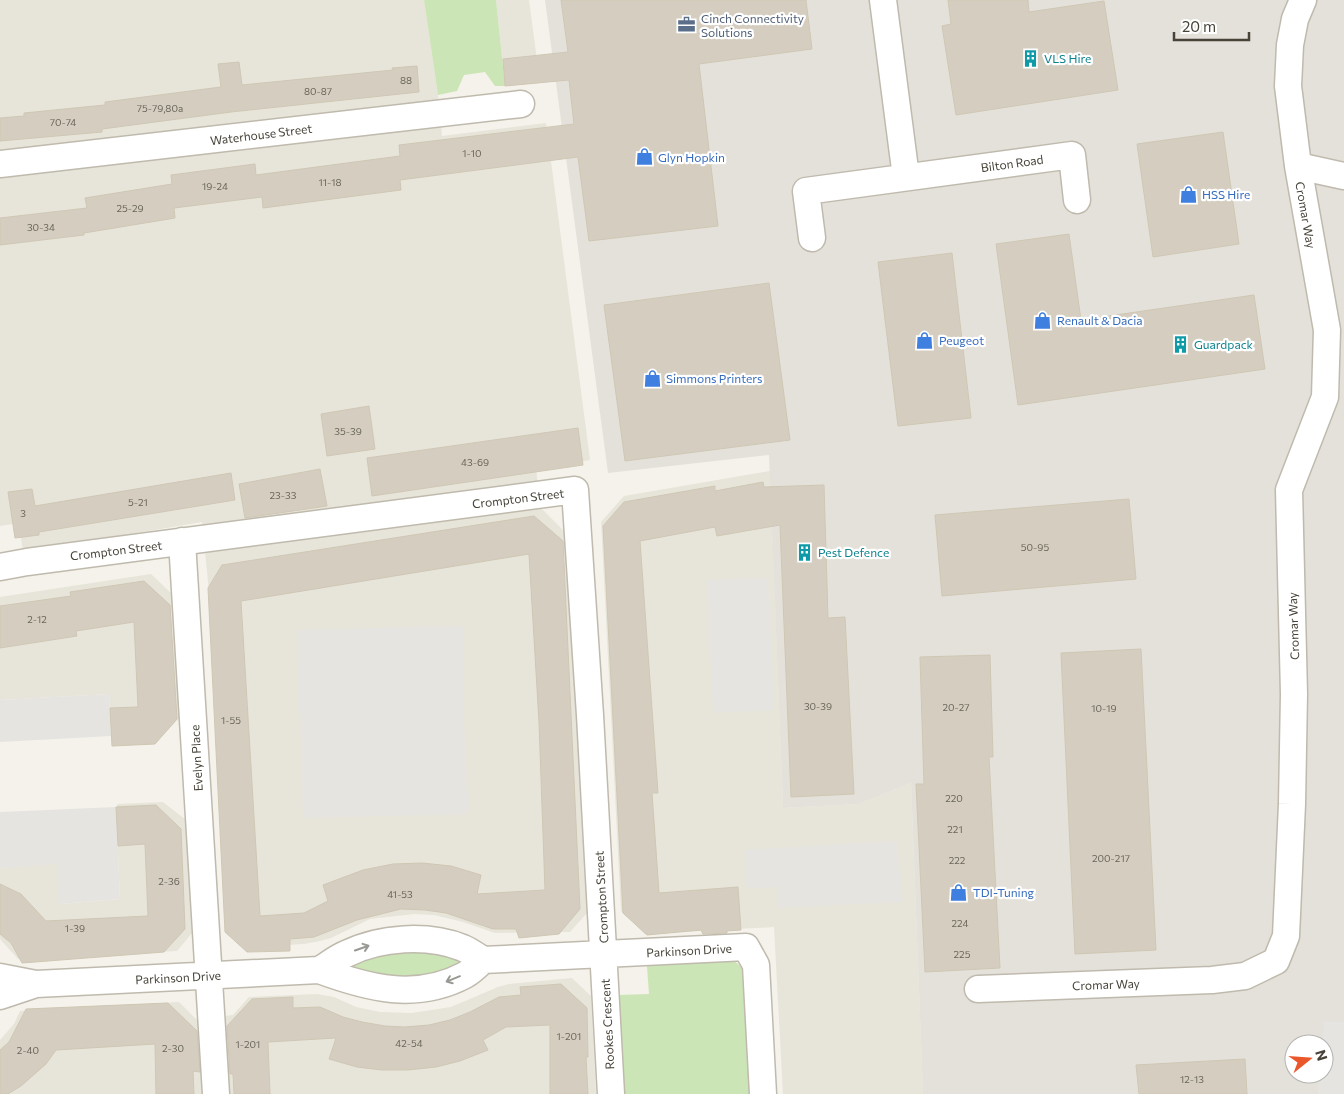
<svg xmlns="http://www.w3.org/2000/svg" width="1344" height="1094" font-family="Commissioner,sans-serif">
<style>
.residential{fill:#e7e4d9}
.industrial{fill:#e4e1db;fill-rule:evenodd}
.green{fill:#cce5b6}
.parking{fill:#e6e4e1}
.building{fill:#d5cec0;stroke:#cfc7b4;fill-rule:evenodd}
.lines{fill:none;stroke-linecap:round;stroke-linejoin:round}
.minor-casing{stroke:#bfbaad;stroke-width:29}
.minor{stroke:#fff;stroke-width:26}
.oneway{stroke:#9a9892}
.labels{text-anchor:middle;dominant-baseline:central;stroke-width:4.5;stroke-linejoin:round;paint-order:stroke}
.number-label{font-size:10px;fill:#6a665b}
.service-label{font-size:12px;fill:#4e5e75;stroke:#fff;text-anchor:start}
.culture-label{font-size:12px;fill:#0d838f;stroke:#fff;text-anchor:start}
.street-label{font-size:12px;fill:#474339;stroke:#fff}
.shop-label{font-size:12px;fill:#366cbe;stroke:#fff;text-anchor:start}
</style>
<rect width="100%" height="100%" fill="#f4f2ea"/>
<path class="residential" d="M 0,0 L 424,0 L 438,95 L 442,136 L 546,123 L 590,460 L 536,469 L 541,508 L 566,533 L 587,913 L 570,932 L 495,933 L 463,922 L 434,915 L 414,914 L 370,919 L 331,938 L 320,941 L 304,944 L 245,947 L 202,522 L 23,552 L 19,523 L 0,526 Z
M 496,0 L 529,0 L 540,83 L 505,86 Z
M 770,471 L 783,808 L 859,804 L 911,783 L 923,1094 L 783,1094 L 774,927 L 645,934 L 621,911 L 601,522 L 624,496 Z
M 151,574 L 173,595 L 182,715 L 155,744 L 112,746 L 109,694 L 0,700 L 0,597 Z
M 163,802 L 186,820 L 192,933 L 177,951 L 18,959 L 0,939 L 0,868 L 57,863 L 61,904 L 120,899 L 116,807 L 118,804 Z
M 572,978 L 591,996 L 596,1094 L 0,1094 L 0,1040 L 14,1024 L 20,1011 L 179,1002 L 196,1019 L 233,1015 L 249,997 L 317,994 L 334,997 L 356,1007 L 380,1012 L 412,1013 L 451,1007 L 498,987 L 509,984 Z"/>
<path class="industrial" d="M 545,0 L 1344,0 L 1344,1094 L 923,1094 L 911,783 L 859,804 L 783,808 L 769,455 L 608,473 ZM 1294,1044 L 1324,1044 L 1324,1074 L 1294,1074 Z"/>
<path class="green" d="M 424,0 L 496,0 L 505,86 L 495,86 L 485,72 L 464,75 L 457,91 L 438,95 Z
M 404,949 L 462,958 L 463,964 L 426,977 L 386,980 L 346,965 Z
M 722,950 L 747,972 L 753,1094 L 624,1094 L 619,995 L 649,994 L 646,953 Z"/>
<path class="parking" d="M 768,578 L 774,710 L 713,713 L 707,580 Z
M 463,626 L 464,724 L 468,814 L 303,818 L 298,630 Z
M 109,694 L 111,736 L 0,742 L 0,700 Z
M 116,807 L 120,899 L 60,904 L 57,864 L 0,868 L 0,812 Z
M 897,841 L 901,902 L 778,908 L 777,887 L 747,889 L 745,850 Z
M 1324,1021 L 1344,1022 L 1344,1094 L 1318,1094 L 1320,1074 L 1324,1074 L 1324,1044 L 1322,1044 Z"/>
<path class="building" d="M 561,0 L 806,0 L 812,49 L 699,64 L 718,226 L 589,241 L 578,157 L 400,180 L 401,190 L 263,208 L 262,197 L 174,208 L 175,218 L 84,233 L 84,235 L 0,245 L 0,218 L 87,208 L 85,198 L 172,184 L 171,175 L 255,164 L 256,175 L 400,156 L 399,145 L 574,124 L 569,80 L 505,86 L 503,59 L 568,52 Z
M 948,0 L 1028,0 L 1029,12 L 1104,1 L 1118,90 L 956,115 L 942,26 L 951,24 Z
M 239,62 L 242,85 L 393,70 L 392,68 L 417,66 L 419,92 L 231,112 L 102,129 L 102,132 L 0,141 L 0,118 L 24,116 L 24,113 L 105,105 L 105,102 L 221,87 L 218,64 Z
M 1223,132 L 1239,244 L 1153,257 L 1137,144 Z
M 1069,234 L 1081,320 L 1254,295 L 1265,369 L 1018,405 L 996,244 Z
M 952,253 L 971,418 L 898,426 L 878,262 Z
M 769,283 L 790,440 L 625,461 L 604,305 Z
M 369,406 L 375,449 L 327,456 L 321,414 Z
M 578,428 L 583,465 L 372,496 L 367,458 Z
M 320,469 L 327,506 L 245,518 L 239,484 Z
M 231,473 L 235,500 L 39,532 L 39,535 L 15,538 L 8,492 L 32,489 L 35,506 Z
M 763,482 L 764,487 L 824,485 L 828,618 L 845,617 L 854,794 L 791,797 L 780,525 L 717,536 L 715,527 L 640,541 L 658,793 L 652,793 L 659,893 L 738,887 L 741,930 L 727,931 L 727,933 L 703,934 L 701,930 L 647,935 L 623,913 L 603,526 L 624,502 L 715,486 L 715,491 Z
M 1129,499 L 1136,579 L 942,596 L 935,515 Z
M 534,516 L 563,541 L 580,909 L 559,934 L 519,938 L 516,929 L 493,929 L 446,913 L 425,910 L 401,909 L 357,920 L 314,937 L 290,939 L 290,951 L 247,952 L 225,932 L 208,588 L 222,565 ZM 529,554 L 539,722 L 545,890 L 477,894 L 481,875 L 451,866 L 422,863 L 393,864 L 363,870 L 323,885 L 328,901 L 304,913 L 260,916 L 241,601 Z
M 144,581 L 170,605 L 177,719 L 155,744 L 112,746 L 110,708 L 138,707 L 134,622 L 76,631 L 77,636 L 0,648 L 0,606 L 71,596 L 70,592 Z
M 1141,649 L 1156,950 L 1075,954 L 1061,653 Z
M 990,655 L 993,757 L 989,757 L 1000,968 L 925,972 L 916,784 L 924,784 L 920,657 Z
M 156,805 L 181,829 L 185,929 L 164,952 L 22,963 L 11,943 L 0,934 L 0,884 L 21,894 L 46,921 L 148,916 L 145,844 L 118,846 L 116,807 Z
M 561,984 L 587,1008 L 588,1057 L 586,1057 L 588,1094 L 550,1094 L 550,1025 L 506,1027 L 483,1040 L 488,1050 L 460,1061 L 436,1067 L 408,1070 L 382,1070 L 357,1067 L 329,1059 L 336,1038 L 268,1042 L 270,1094 L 234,1094 L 233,1074 L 230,1074 L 227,1026 L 252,999 L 293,997 L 293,1008 L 320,1007 L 343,1017 L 362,1022 L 385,1026 L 405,1027 L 429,1025 L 450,1020 L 470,1012 L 499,997 L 521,995 L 520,987 Z
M 168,1003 L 197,1031 L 200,1072 L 193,1071 L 194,1094 L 156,1094 L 155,1044 L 56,1050 L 46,1064 L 21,1086 L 8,1094 L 0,1094 L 0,1050 L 9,1042 L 26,1009 Z
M 1245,1059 L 1247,1094 L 1139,1094 L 1136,1065 Z"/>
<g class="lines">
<defs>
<path id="minor" d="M 883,0 L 906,177
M 0,164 L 521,104
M 1298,166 L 1344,176
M 812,238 L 806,191 L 1072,155 L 1077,200
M 182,541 L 216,1094
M 0,567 L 27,562 L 575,490 L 590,715 L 611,1094
M 483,960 L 746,947 L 756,965 L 763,1094
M 0,977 L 36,984 L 0,996
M 36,984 L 319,970 C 368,988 416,1001 465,975 C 472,971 478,965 483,960 C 477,956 470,951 463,948 C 428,934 380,937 346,954 C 336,958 328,965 319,970
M 978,989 L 1212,980 L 1245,976 L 1276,961 L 1286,936 L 1292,804 L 1294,694 L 1289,490 L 1325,397 L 1327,330 L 1298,166 L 1288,86 L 1290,45 L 1295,19 L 1303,0"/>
</defs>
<use href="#minor" class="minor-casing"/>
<use href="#minor" class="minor"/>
</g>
<defs><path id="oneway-shaft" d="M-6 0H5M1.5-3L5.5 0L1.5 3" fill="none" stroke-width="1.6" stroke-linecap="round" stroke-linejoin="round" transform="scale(1.25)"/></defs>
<g class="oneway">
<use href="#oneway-shaft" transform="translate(362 948) rotate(-19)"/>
<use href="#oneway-shaft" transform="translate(453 979) rotate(158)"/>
</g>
<defs>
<symbol id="office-bare" viewBox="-9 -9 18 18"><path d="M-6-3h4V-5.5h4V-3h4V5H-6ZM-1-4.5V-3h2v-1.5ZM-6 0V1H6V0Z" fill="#5c6f8a" stroke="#fff" stroke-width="2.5" paint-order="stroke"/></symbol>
<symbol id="building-bare" viewBox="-9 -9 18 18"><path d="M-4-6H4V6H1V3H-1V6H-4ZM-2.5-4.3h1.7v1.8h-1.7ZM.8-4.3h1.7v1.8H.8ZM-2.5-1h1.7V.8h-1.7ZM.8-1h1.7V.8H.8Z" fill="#0f9aa8" stroke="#fff" stroke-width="2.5" paint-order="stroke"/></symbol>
<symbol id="shop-bare" viewBox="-9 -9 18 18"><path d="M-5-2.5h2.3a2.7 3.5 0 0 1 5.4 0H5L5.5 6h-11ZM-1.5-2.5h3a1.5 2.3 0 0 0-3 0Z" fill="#3f7fe0" stroke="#fff" stroke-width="2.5" paint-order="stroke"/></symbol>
</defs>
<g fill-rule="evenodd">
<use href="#office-bare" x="674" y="12" width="25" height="25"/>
<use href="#building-bare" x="1018" y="46" width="25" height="25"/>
<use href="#shop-bare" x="632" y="144" width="25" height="25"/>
<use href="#shop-bare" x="1176" y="182" width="25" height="25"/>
<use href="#shop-bare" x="1030" y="308" width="25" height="25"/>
<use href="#shop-bare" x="912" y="328" width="25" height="25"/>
<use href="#building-bare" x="1168" y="332" width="25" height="25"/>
<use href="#shop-bare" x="640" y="366" width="25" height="25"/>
<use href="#building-bare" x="792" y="540" width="25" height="25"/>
<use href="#shop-bare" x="946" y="880" width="25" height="25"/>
</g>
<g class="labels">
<g class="number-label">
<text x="406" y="80">88</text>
<text x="318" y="91">80-87</text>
<text x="160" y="108">75-79,80a</text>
<text x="63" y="122">70-74</text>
<text x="472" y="153">1-10</text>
<text x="330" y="182">11-18</text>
<text x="215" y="186">19-24</text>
<text x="130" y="208">25-29</text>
<text x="41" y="227">30-34</text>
<text x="348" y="431">35-39</text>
<text x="475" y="462">43-69</text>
<text x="283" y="495">23-33</text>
<text x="138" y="502">5-21</text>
<text x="23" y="513">3</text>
<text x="1035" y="547">50-95</text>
<text x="37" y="619">2-12</text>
<text x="818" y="706">30-39</text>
<text x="956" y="707">20-27</text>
<text x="1104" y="708">10-19</text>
<text x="231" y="720">1-55</text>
<text x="954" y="798">220</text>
<text x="955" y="829">221</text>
<text x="1111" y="858">200-217</text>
<text x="957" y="860">222</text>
<text x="169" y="881">2-36</text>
<text x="400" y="894">41-53</text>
<text x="960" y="923">224</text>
<text x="75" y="928">1-39</text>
<text x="962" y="954">225</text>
<text x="569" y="1036">1-201</text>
<text x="409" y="1043">42-54</text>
<text x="248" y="1044">1-201</text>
<text x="173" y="1048">2-30</text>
<text x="28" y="1050">2-40</text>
<text x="1192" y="1079">12-13</text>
</g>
<g class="service-label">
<text x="701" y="18">Cinch Connectivity<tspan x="701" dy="14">Solutions</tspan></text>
</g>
<g class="culture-label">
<text x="1044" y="58">VLS Hire</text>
<text x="1194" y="344">Guardpack</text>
<text x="818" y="552">Pest Defence</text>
</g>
<g class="street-label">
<text transform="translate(261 134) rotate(-7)">Waterhouse Street</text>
<text transform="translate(1012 163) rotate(-8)">Bilton Road</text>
<text transform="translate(1306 215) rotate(80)">Cromar Way</text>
<text transform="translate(518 498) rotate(-7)">Crompton Street</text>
<text transform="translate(116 550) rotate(-7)">Crompton Street</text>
<text transform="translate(1293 626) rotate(-92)">Cromar Way</text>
<text transform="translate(196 758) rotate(-93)">Evelyn Place</text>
<text transform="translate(601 897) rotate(-93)">Crompton Street</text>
<text transform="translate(689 950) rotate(-3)">Parkinson Drive</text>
<text transform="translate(178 977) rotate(-3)">Parkinson Drive</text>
<text transform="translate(1106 984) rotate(-2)">Cromar Way</text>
<text transform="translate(607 1024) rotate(-93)">Rookes Crescent</text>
</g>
<g class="shop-label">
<text x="658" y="157">Glyn Hopkin</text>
<text x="1202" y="194">HSS Hire</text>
<text x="1057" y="320">Renault &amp; Dacia</text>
<text x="939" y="340">Peugeot</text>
<text x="666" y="378">Simmons Printers</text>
<text x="973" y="892">TDI-Tuning</text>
</g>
</g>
<g transform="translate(1309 1059) rotate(73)"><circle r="24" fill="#ffffff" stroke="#b5b4b0"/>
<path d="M0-4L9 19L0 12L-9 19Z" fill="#ea572b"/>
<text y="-8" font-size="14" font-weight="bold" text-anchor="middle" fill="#474339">N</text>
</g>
<path d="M1174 32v8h75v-8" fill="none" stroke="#474339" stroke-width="2.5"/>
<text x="1182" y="32" font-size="15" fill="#474339" stroke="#ffffff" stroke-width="4" paint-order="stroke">20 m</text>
</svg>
